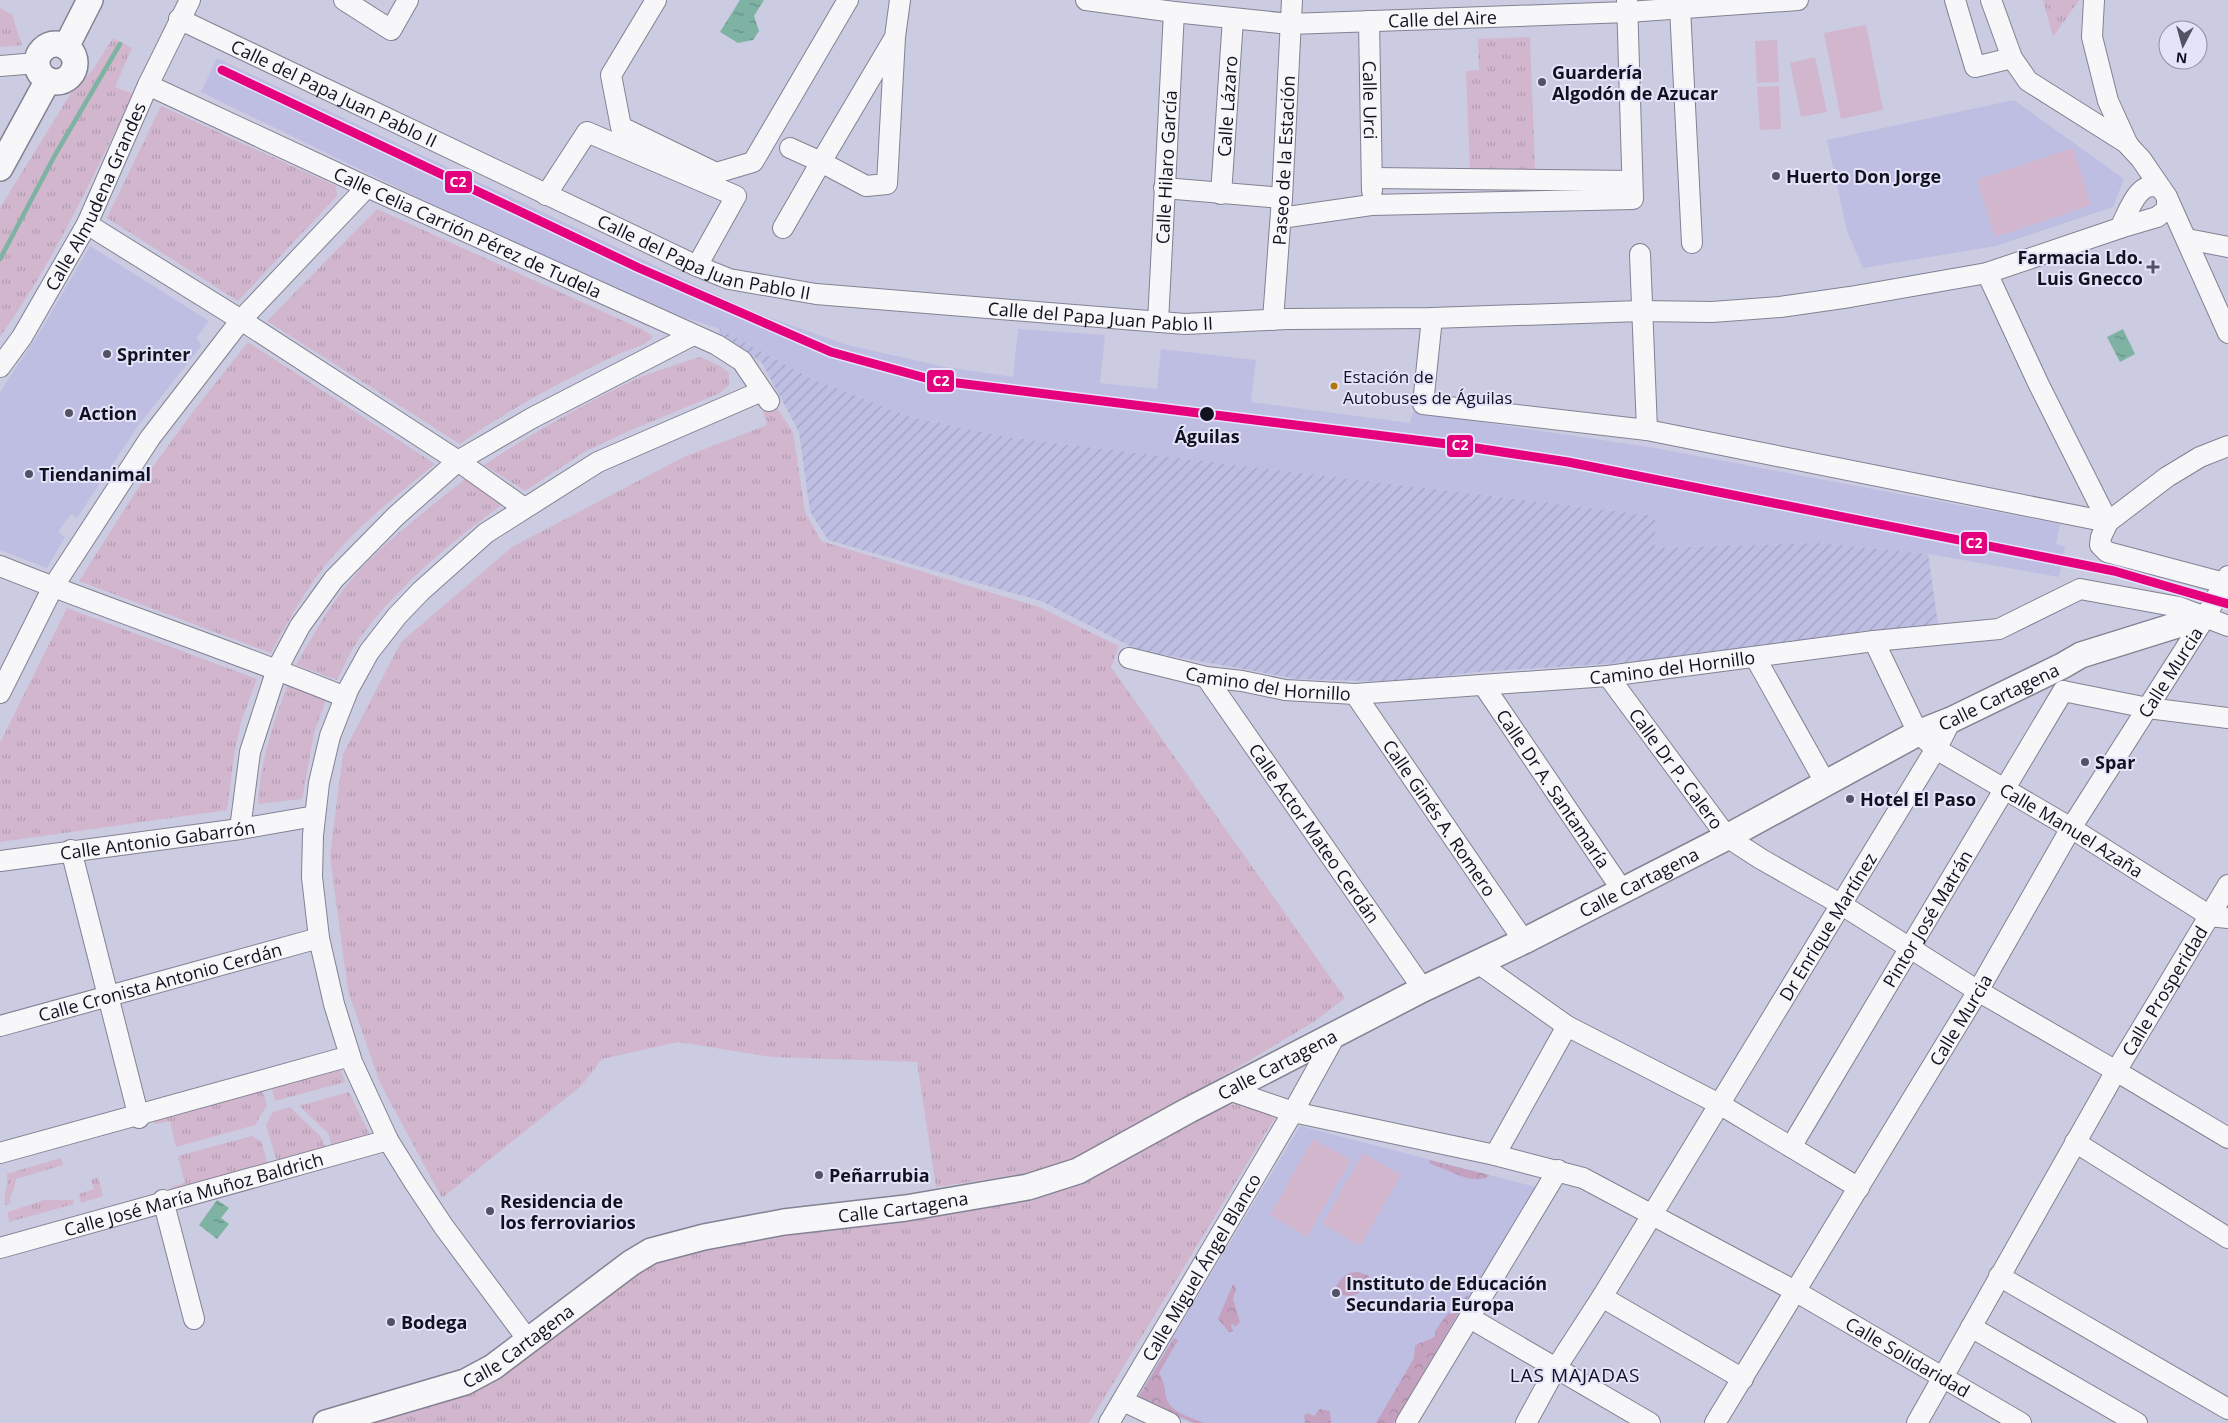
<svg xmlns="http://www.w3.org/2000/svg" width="2228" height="1423" font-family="'Open Sans',sans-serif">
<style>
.built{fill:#bebee3}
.industrial{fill:url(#industrial-furrows)}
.grass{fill:url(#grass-tufts)}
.forest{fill:url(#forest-crowns)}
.pitch{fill:#d1b6ce}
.water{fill:url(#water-ripples)}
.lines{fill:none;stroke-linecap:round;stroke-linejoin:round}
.stream{stroke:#7eb2a3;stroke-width:4.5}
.minor-casing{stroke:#838293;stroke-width:22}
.major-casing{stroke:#838293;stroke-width:28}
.minor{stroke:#f7f7fa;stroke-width:20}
.major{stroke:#f7f7fa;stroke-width:25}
.rail-1-casing{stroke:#e3e4f9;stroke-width:12}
.rail-1{stroke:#e5007d;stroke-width:9}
.poi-dot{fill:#535264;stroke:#e3e4f9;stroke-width:2}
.bus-dot{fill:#b2790a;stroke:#e3e4f9;stroke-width:2}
.stop-dot{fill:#121120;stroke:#e3e4f9;stroke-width:2}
.labels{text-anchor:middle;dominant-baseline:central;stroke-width:4;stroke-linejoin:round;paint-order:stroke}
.bus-label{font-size:17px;fill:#121120;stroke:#e3e4f9;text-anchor:start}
.street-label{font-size:18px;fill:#121120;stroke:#e3e4f9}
.poi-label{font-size:18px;font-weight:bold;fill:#121120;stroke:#e3e4f9;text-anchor:start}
.stop-label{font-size:18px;font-weight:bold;fill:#121120;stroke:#e3e4f9}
.neighbourhood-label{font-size:19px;letter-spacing:1px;fill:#121120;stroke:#e3e4f9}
.line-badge{stroke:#e3e4f9;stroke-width:2}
.badge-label{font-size:14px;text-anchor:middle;font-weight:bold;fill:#fff}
</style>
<defs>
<pattern id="industrial-furrows" width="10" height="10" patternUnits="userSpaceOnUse" patternTransform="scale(1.25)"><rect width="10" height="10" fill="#bebee3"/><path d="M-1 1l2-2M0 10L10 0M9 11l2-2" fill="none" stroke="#a2a2c2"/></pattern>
<pattern id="grass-tufts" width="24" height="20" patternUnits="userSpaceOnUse" patternTransform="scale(1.25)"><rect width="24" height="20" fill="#d1b6ce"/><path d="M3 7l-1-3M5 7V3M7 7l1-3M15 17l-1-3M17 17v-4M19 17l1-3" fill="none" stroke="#b29bb1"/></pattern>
<pattern id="forest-crowns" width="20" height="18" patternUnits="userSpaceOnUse" patternTransform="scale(1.25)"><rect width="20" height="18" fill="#c4a2bf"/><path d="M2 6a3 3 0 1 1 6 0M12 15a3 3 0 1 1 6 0" fill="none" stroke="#a78aa4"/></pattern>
<pattern id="water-ripples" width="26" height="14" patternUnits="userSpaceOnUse" patternTransform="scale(1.25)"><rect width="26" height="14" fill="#7eb2a3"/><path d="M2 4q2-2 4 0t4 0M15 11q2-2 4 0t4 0" fill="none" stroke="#668f84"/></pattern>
</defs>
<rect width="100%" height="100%" fill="#cbcbe1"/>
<path class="built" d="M 217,58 L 749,310 L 847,345 L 945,367 L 1013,377 L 1018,329 L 1105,335 L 1100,383 L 1157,389 L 1161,349 L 1256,360 L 1251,402 L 1410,423 L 1413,412 L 1649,447 L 2060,524 L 2056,544 L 2065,547 L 2059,577 L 1929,554 L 1818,543 L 1655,548 L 1655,516 L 1006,437 L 910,417 L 808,377 L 720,329 L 639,303 L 598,285 L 201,92 Z
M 2014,100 L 2124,179 L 2113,207 L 1996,246 L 1863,268 L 1847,231 L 1827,140 Z
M 90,246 L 209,321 L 196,338 L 202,345 L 138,426 L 77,518 L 71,514 L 58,532 L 65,537 L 47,568 L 0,550 L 0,392 L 41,330 Z
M 1300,1126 L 1536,1187 L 1394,1423 L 1190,1423 L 1136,1399 Z"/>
<path class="industrial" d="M 720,329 L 808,377 L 910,417 L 1006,437 L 1655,516 L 1655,548 L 1818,543 L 1928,554 L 1939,631 L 1684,659 L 1476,672 L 1397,682 L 1298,679 L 1138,650 L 1041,601 L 828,540 L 810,511 L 799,432 L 762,363 L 719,333 Z"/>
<path class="grass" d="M 2043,0 L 2079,0 L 2053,37 Z
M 0,8 L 12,14 L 22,45 L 0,47 Z
M 1530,37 L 1535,170 L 1470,172 L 1466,71 L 1479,70 L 1478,39 Z
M 113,38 L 132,48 L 115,87 L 133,94 C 93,177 54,261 0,337 L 0,208 L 73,90 L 92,71 Z
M 161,106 L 336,186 L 337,196 L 238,301 L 107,218 Z
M 377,209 L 641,329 L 653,336 C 646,347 628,349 616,355 C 562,381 509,409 460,444 L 267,321 Z
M 248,342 L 435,464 C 398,494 359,525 328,562 C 305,590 288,621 271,653 L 79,581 L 144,479 L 195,409 Z
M 700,357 L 720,366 L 729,373 L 729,385 L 720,393 L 629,431 L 584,452 L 525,491 L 484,465 C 532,433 582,405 634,380 C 655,371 678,364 700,357 Z
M 751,369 L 793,432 L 805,512 L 821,541 L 1039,607 L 1119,646 L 1111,667 L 1345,998 L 1315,1021 L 1156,1116 L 1091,1152 L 1053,1169 L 936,1187 L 917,1062 L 772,1057 L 678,1042 L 602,1059 L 581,1086 L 442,1198 L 380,1083 L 348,991 L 330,856 L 343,754 L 401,642 L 512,547 L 684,457 L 767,425 Z
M 465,479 L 504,503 C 450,543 399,585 359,639 C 350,651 344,667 337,680 L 296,665 C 311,639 325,613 343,590 C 373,550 426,511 465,479 Z
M 67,608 L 257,679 L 241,722 L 234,756 L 227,810 L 0,842 L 0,743 Z
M 288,684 L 326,700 L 314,733 L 302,799 L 258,804 C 260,762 273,723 288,684 Z
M 338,1062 L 345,1082 L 275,1101 L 270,1080 Z
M 260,1083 L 267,1105 L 255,1125 L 176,1147 L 170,1121 L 155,1124 L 151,1115 Z
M 349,1092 L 373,1142 L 334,1153 L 328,1133 L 299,1106 Z
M 1241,1103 L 1276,1116 L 1089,1423 L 359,1423 L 438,1402 L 628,1276 L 667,1255 L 1126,1158 L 1222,1107 Z
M 290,1107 L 322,1138 L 328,1155 L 279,1168 L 266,1125 L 273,1112 Z
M 252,1136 L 261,1141 L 270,1171 L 174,1197 L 171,1187 L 185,1183 L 178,1156 Z
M 61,1158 L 63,1165 L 16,1179 L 14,1189 L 10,1197 L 11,1203 L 5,1205 C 3,1193 9,1186 7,1174 Z
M 98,1177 L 103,1196 L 81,1203 L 79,1194 L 94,1189 L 91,1180 Z
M 44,1200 L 73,1200 L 74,1204 L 9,1222 L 8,1212 Z"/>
<path class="forest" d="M 1429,1160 L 1489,1175 L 1488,1177 C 1474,1183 1460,1176 1447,1170 C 1440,1167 1435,1167 1429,1162 Z
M 1359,1272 L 1369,1276 C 1368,1289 1356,1299 1343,1295 L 1336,1286 C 1343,1276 1347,1272 1359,1272 Z
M 1233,1284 L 1236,1289 L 1233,1299 L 1240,1322 L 1235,1327 L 1232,1323 L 1231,1327 L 1234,1331 L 1229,1332 L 1218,1319 Z
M 1469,1295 L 1394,1423 L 1376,1423 L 1414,1358 L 1415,1346 C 1421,1341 1429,1341 1435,1336 L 1435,1331 L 1448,1313 L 1453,1314 L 1466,1296 Z
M 1174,1338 L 1178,1340 L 1159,1373 C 1165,1382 1164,1390 1167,1400 C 1172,1413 1193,1418 1204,1423 L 1194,1423 L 1138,1398 Z
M 1320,1409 L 1330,1411 L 1331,1423 L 1305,1423 L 1304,1416 L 1307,1413 L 1314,1416 Z"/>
<path class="pitch" d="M 1866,25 L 1883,110 L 1841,119 L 1824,33 Z
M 1777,40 L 1779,82 L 1757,83 L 1755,41 Z
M 1815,57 L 1827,112 L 1801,117 L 1790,63 Z
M 1779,86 L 1781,129 L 1760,130 L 1757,87 Z
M 2073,148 L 2091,205 L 1995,237 L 1977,180 Z
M 1313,1139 L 1351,1160 L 1307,1237 L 1270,1215 Z
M 1363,1153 L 1401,1175 L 1360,1246 L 1322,1224 Z"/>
<path class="water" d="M 740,0 L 764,0 L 754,16 L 759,31 L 753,40 L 738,43 L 720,32 Z
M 2123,329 L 2135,354 L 2120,362 L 2107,337 Z
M 217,1200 L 229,1208 L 221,1218 L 229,1224 L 217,1239 L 199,1225 Z"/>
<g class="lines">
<path class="stream" d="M 0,259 L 55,155 L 120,44"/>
<defs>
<g id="minor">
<path d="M 344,0 L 391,30 L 408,0"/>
<path d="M 656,0 L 611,75 L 621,127 L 716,173 L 753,162 L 848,0"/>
<path id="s1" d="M 1086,0 L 1174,12 L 1290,24 L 1628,12 L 1798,0"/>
<path d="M 1955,0 L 1975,67 L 2012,58"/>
<path d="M 1991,0 L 2012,58 L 2028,81 L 2128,144"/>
<path d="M 2094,0 L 2092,37 L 2108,101 L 2128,145 L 2141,159 L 2167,197 L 2228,333"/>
<path d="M 1680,8 L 1692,243"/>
<path id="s2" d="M 179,19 L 697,266 L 729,279 L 816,294 L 1185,324 L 1287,319 L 1432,318 L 1641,311 L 1712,312 L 1780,307 L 1850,297 L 1987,273 L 2120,228 L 2157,217 L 2165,211 L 2167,207 L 2167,197"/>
<path id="s3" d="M 1369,21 L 1372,191"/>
<path d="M 895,37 L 821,162 L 866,186 L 887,184 L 895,37 L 900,0"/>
<path d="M 0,66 L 37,63"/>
<path id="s4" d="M 148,85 L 367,187 L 717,345 L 742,361 L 769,401"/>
<path d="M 1372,178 L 1632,181"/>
<path d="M 1164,188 L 1282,198"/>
<path id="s5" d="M 1221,194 L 1233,19"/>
<path d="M 546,195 L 587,132 L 736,196 L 697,266"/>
<path d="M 1281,218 L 1371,205 L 1633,199 L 1627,0"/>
<path d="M 87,224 L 241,320 L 458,461 L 524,508"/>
<path d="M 783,228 L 821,162 L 790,148"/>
<path d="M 2120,228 C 2129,211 2138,178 2161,188"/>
<path d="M 2187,239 L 2228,247"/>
<path d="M 1640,254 L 1647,430"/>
<path d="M 1987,273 L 2039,385 L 2108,522"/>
<path d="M 1432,318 L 1423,404 L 1647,430 L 2108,522"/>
<path id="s6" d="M 1273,320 L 1282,198 L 1292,0"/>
<path id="s7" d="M 1158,322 L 1174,12"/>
<path id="s8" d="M 0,367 L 22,337 L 87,224 L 148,85 L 190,0"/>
<path d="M 0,566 C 114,612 231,650 345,697"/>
<path d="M 2224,583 L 2107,552 L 2100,545 L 2101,537 L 2108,522 L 2167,477 L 2200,457 L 2228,446"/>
<path id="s9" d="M 1874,641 L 1918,733 L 1936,749 L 2071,828 L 2210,916 L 2228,918"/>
<path d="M 1755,657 L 1826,784"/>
<path id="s10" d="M 1129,658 L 1206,677 L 1242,681 L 1285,690 L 1355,694 L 1608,676 L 1874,641 L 1999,629 L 2080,589 L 2179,607 L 2228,626"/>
<path id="s11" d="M 1608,676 L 1727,837 L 1761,859 L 1842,905 L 1978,991 L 2116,1071 L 2228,885"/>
<path id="s12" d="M 1206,677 L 1423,989"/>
<path id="s13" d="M 1484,686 L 1622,890"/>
<path d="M 2063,691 L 2148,708 L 2228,718"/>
<path d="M 0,693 L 53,587 L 150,438 L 241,320 L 367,187"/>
<path id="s14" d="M 1355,694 L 1524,941"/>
<path d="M 240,829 L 250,752 L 277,669 L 300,626 L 334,579 L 396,516 L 458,461 L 532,418 L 693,335"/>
<path d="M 71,850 L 139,1118"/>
<path id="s15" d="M 0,861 L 240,829 L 315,816"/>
<path d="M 1478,963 L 1567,1026 L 1721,1105 L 1859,1188"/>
<path id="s16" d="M 0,1026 L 319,938"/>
<path id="s17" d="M 1229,1090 L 1293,1112 L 1495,1155 L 1583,1178 L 1795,1291 L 2021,1423"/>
<path d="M 2075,1142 L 2228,1238"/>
<path id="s18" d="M 1791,1147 L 2063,691"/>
<path d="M 0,1153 L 350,1056"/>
<path d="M 1495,1155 L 1567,1026"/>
<path d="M 163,1200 L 194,1319"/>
<path id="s19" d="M 0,1248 L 388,1140"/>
<path d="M 1999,1276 L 2228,1409"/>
<path d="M 1602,1297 L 1743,1379"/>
<path d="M 1470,1318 L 1650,1423"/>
<path d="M 1971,1327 L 2137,1423"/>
<path d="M 528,1340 L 444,1227 L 414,1182 L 388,1140 L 352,1062 L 334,1004 L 319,938 L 312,877 L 313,835 L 319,783 L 330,736 L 348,690 L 369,652 L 397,616 L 421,591 L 486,533 L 598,462 L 762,391"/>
<path d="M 1123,1401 L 1170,1423"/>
<path id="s20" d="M 1109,1423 L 1293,1112 L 1335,1036"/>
<path d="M 1406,1423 L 1558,1170"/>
<path id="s21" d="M 1526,1423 L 1556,1368 L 1602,1297 L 1940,742 L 1951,720"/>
<path id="s22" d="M 1715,1423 L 1978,991 L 2071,828 L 2206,616 L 2228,576"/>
<path d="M 1917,1423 L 2116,1071 L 2228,1138"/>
</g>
<g id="major">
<circle cx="56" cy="63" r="19"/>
<path d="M 66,47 L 90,0"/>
<path d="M 0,168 L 48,80"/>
<path id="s23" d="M 326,1423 L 465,1382 L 493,1367 L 631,1263 L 651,1251 L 704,1237 L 784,1222 L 906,1208 L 1028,1187 L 1078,1171 L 1189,1110 L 1423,989 L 1524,941 L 1727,837 L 1918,733 L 1951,720 L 2062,666 L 2081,655 L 2206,616"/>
</g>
</defs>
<use href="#minor" class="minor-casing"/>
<use href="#major" class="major-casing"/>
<use href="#minor" class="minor"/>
<use href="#major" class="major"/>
<defs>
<path id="rail-1" d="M 222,70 L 639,268 L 831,352 L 933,380 L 1456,445 L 1568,462 L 2114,571 L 2228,604"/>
</defs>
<use href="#rail-1" class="rail-1-casing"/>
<use href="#rail-1" class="rail-1"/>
</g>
<g class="poi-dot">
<circle cx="1542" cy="82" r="5"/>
<circle cx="1776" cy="176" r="5"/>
<path d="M2150.5 259.5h5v5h5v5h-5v5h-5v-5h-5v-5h5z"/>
<circle cx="107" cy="354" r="5"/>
<circle cx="69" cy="413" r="5"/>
<circle cx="29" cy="474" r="5"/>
<circle cx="2085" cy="762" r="5"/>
<circle cx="1850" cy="799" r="5"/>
<circle cx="819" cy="1175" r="5"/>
<circle cx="490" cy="1211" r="5"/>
<circle cx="1336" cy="1293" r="5"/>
<circle cx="391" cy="1322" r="5"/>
</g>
<circle class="bus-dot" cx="1334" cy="386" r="4.5"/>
<circle class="stop-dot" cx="1207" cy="414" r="8"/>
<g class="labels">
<g class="bus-label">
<text x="1343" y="376">Estación de<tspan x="1343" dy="21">Autobuses de Águilas</tspan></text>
</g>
<g class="street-label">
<text stroke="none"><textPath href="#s1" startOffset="358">Calle del Aire</textPath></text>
<text stroke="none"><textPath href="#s2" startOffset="172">Calle del Papa Juan Pablo II</textPath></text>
<text stroke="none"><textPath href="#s3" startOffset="79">Calle Urci</textPath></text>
<text stroke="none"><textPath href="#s5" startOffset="88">Calle Lázaro</textPath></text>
<text stroke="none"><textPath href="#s6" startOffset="160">Paseo de la Estación</textPath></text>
<text stroke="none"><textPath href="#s7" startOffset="155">Calle Hilaro García</textPath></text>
<text stroke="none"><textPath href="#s8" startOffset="196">Calle Almudena Grandes</textPath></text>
<text stroke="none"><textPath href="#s4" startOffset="352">Calle Celia Carrión Pérez de Tudela</textPath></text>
<text stroke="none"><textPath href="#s2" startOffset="578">Calle del Papa Juan Pablo II</textPath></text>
<text stroke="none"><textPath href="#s2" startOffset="982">Calle del Papa Juan Pablo II</textPath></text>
<text stroke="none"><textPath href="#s10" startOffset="548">Camino del Hornillo</textPath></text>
<text stroke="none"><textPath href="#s22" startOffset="878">Calle Murcia</textPath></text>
<text stroke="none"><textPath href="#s10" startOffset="142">Camino del Hornillo</textPath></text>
<text stroke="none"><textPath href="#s23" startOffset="1844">Calle Cartagena</textPath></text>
<text stroke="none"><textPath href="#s11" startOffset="115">Calle Dr P. Calero</textPath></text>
<text stroke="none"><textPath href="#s13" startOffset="124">Calle Dr A. Santamaría</textPath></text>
<text stroke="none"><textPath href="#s14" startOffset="150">Calle Ginés A. Romero</textPath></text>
<text stroke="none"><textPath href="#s9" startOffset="284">Calle Manuel Azaña</textPath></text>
<text stroke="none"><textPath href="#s12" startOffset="190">Calle Actor Mateo Cerdán</textPath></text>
<text stroke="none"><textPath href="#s15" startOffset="159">Calle Antonio Gabarrón</textPath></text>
<text stroke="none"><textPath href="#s23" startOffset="1439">Calle Cartagena</textPath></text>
<text stroke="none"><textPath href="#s18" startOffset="266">Pintor José Matrán</textPath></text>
<text stroke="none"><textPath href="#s21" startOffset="581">Dr Enrique Martínez</textPath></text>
<text stroke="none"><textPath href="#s16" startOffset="166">Calle Cronista Antonio Cerdán</textPath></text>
<text stroke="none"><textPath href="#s11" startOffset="748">Calle Prosperidad</textPath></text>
<text stroke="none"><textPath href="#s22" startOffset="472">Calle Murcia</textPath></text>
<text stroke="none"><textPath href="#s23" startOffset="1034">Calle Cartagena</textPath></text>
<text stroke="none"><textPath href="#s19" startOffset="201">Calle José María Muñoz Baldrich</textPath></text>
<text stroke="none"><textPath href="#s23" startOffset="629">Calle Cartagena</textPath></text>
<text stroke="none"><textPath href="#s20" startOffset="181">Calle Miguel Ángel Blanco</textPath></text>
<text stroke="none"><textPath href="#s23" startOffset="209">Calle Cartagena</textPath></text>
<text stroke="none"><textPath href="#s17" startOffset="736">Calle Solidaridad</textPath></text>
</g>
<g class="poi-label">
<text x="1552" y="72">Guardería<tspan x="1552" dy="21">Algodón de Azucar</tspan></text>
<text x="1786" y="176">Huerto Don Jorge</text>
<text x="2143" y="257" text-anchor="end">Farmacia Ldo.<tspan x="2143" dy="21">Luis Gnecco</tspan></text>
<text x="117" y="354">Sprinter</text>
<text x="79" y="413">Action</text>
<text x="39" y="474">Tiendanimal</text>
<text x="2095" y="762">Spar</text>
<text x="1860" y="799">Hotel El Paso</text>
<text x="829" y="1175">Peñarrubia</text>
<text x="500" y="1201">Residencia de<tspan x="500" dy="21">los ferroviarios</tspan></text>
<text x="1346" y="1283">Instituto de Educación<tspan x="1346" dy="21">Secundaria Europa</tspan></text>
<text x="401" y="1322">Bodega</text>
</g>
<g class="stop-label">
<text x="1207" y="436">Águilas</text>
</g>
<g class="neighbourhood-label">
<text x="1575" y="1375">LAS MAJADAS</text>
</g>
</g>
<g class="line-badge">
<rect x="444" y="170" width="29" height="24" rx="5" fill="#e5007d"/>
<rect x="926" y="369" width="29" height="24" rx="5" fill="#e5007d"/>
<rect x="1446" y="434" width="28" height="24" rx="5" fill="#e5007d"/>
<rect x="1960" y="531" width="28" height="24" rx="5" fill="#e5007d"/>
</g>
<g class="badge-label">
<text x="458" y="187">C2</text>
<text x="941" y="386">C2</text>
<text x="1460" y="450">C2</text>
<text x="1974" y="548">C2</text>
</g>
<g transform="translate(2183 45) rotate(186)"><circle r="24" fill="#e3e4f9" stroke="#8f90a2"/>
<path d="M0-4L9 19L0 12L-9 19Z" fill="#535264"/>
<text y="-8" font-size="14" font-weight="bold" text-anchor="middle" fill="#121120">N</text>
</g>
</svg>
